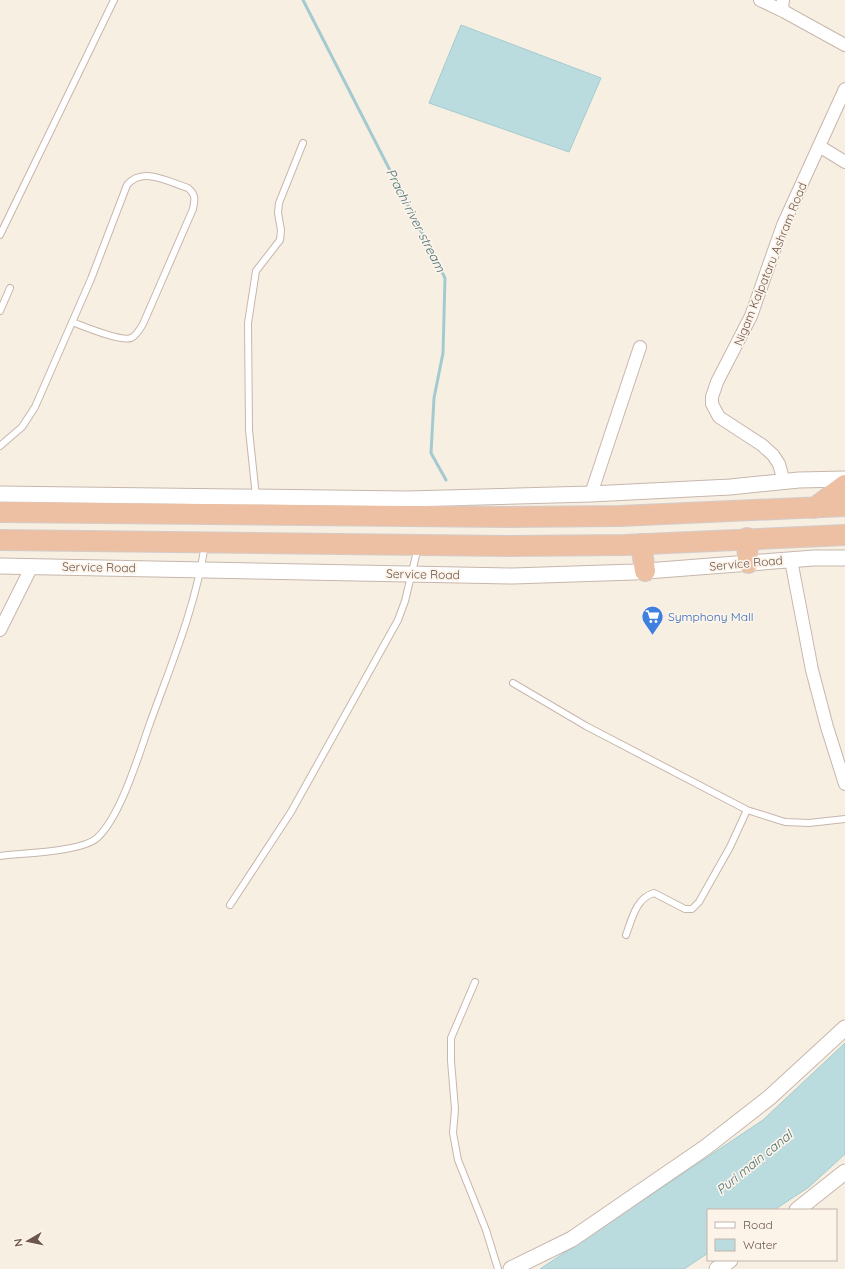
<svg xmlns="http://www.w3.org/2000/svg" width="845" height="1269" font-family="Quicksand,sans-serif">
<style>
.water{fill:#bbdcdf;stroke:#a3cbcf}
.lines{fill:none;stroke-linecap:round;stroke-linejoin:round}
.stream{stroke:#a3cbcf;stroke-width:3}
.service-casing{stroke:#c7b6ac;stroke-width:8}
.minor-casing{stroke:#c7b6ac;stroke-width:14}
.tertiary-casing{stroke:#c7b6ac;stroke-width:17}
.trunk-casing{stroke:#d3ccca;stroke-width:22}
.service{stroke:#fff;stroke-width:6}
.minor{stroke:#fff;stroke-width:12}
.tertiary{stroke:#fff;stroke-width:15}
.trunk{stroke:#edc0a3;stroke-width:20}
.labels{text-anchor:middle;dominant-baseline:central;stroke-width:3.5;stroke-linejoin:round;paint-order:stroke}
.street-label{font-size:12px;fill:#6d564d;stroke:#fcf3e9}
.shop-label{font-size:12px;fill:#366cbe;stroke:#fcf3e9;text-anchor:start}
.water-label{font-size:13px;font-style:italic;fill:#477277;stroke:#fcf3e9}
</style>
<rect width="100%" height="100%" fill="#f8efe3"/>
<path class="water" d="M 461,25 L 601,78 L 569,152 L 429,103 Z
M 845,1043 L 845,1154 L 809,1187 L 774,1210 L 708,1210 L 708,1253 L 684,1269 L 540,1269 L 763,1120 Z"/>
<g class="lines">
<path class="stream" d="M 303,0 L 445,278 L 443,353 L 434,398 L 431,453 L 446,480"/>
<defs>
<path id="service" d="M 0,235 L 114,0
M 0,311 L 10,288
M 0,446 L 22,427 L 35,407 L 91,279 L 127,185 C 142,166 169,182 188,188 C 196,195 195,199 193,209 L 143,324 C 140,329 136,336 131,338 C 121,342 83,326 72,322
M 256,497 L 249,430 L 248,323 L 256,271 L 280,240 L 281,230 L 278,213 L 279,203 L 303,143
M 513,683 L 586,726 L 747,810 L 785,822 L 809,823 L 845,819
M 0,856 C 23,853 81,852 97,838 C 121,816 139,754 150,723 C 171,665 196,606 205,544
M 230,905 L 291,812 L 398,620 L 405,601 L 418,547
M 626,935 C 632,919 636,898 654,893 L 685,909 L 692,909 L 699,902 L 730,847 L 747,810
M 475,982 L 451,1038 L 451,1061 L 455,1109 L 453,1133 L 458,1160 L 486,1230 L 498,1269"/>
<path id="minor" d="M 760,0 L 785,12
M 783,0 L 782,7 L 785,12 L 845,45
M 819,146 L 845,162
M 784,482 L 779,464 L 773,455 L 762,445 L 719,417 L 712,404 L 712,397 L 717,382 L 751,316 L 783,225 L 845,89
M 591,494 L 640,347
M 791,560 L 812,670 L 827,727 L 845,784
M 0,630 L 32,566"/>
<path id="tertiary" d="M 0,494 L 407,499 L 591,494 L 730,487 L 799,480 L 845,479
M 0,566 L 513,576 L 634,572 L 814,558 L 845,558
M 797,1210 L 845,1172
M 511,1269 L 572,1239 L 706,1147 L 770,1097 L 845,1028
M 717,1269 L 730,1260"/>
<path id="trunk" d="M 814,508 L 845,485
M 0,512 L 507,517 L 620,516 L 845,506
M 747,538 L 748,563
M 0,540 L 508,546 L 624,545 L 845,535
M 641,544 L 645,571"/>
</defs>
<use href="#service" class="service-casing"/>
<use href="#minor" class="minor-casing"/>
<use href="#tertiary" class="tertiary-casing"/>
<use href="#trunk" class="trunk-casing"/>
<use href="#service" class="service"/>
<use href="#minor" class="minor"/>
<use href="#tertiary" class="tertiary"/>
<use href="#trunk" class="trunk"/>
</g>
<defs>
<symbol id="supermarket-pin" viewBox="-11 -11 22 30"><path d="M0 17L-7.5 6A9.5 9.5 0 1 1 7.5 6Z" fill="#3f7fe0" stroke="#fcf3e9"/><path d="M-6-5.5h2.5l.6 2H6L4.5 2H-2.5L-4.4-4H-6ZM-1.5 3.2a1.3 1.3 0 1 0 .1 0ZM3 3.2a1.3 1.3 0 1 0 .1 0Z" fill="#fff"/></symbol>
</defs>
<g fill-rule="evenodd">
<use href="#supermarket-pin" x="640" y="604" width="25" height="34"/>
</g>
<g class="labels">
<g class="street-label">
<text transform="translate(770 264) rotate(-68)">Nigam Kalpataru Ashram Road</text>
<text transform="translate(746 563) rotate(-5)">Service Road</text>
<text transform="translate(99 567) rotate(1)">Service Road</text>
<text transform="translate(423 574) rotate(1)">Service Road</text>
</g>
<g class="shop-label">
<text x="668" y="616">Symphony Mall</text>
</g>
<g class="water-label">
<text transform="translate(416 220) rotate(63)">Prachi river stream</text>
<text transform="translate(754 1162) rotate(-39)">Puri main canal</text>
</g>
</g>
<rect x="707" y="1209" width="130" height="52" fill="#fcf3e9" stroke="#c3b4ab"/>
<rect x="715" y="1222" width="20" height="6" fill="#ffffff" stroke="#c3b4ab"/>
<text x="743" y="1229" font-size="12" fill="#6d564d">Road</text>
<rect x="715" y="1239" width="20" height="12" fill="#bbdcdf" stroke="#c3b4ab"/>
<text x="743" y="1249" font-size="12" fill="#6d564d">Water</text>
<g transform="translate(28 1241) rotate(261)" stroke="#fcf3e9" stroke-width="3" paint-order="stroke">
<path d="M0-3L7 15L0 10L-7 15Z" fill="#6d564d"/>
<text y="-6" font-size="11" font-weight="bold" text-anchor="middle" fill="#6d564d">N</text>
</g>
</svg>
